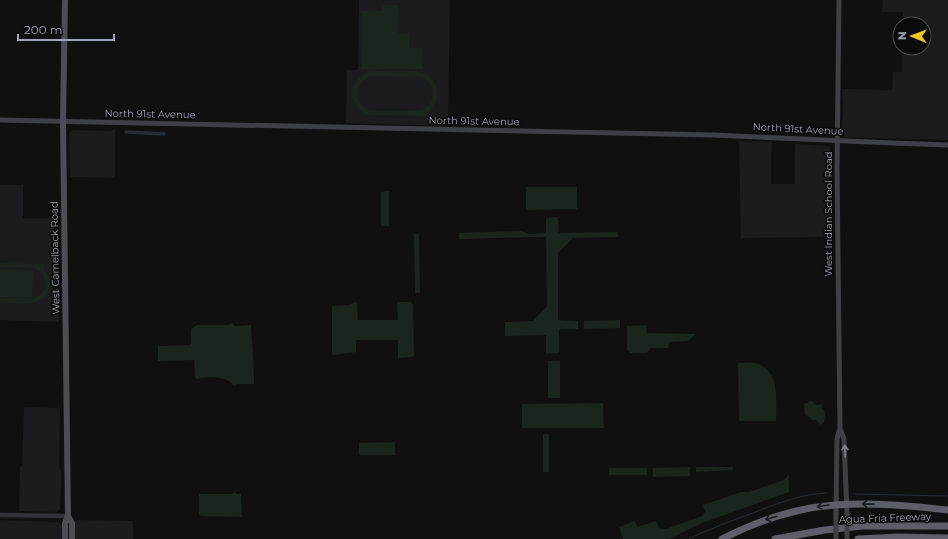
<svg xmlns="http://www.w3.org/2000/svg" width="948" height="539" font-family="Montserrat,sans-serif">
<style>
.built{fill:#1c1c1e}
.green{fill:#1c241e;fill-rule:evenodd}
.lines{fill:none;stroke-linecap:round;stroke-linejoin:round}
.stream{stroke:#272d35;stroke-width:1}
.canal{stroke:#272d35;stroke-width:3.5}
.tertiary{stroke:#313136;stroke-width:4.5}
.secondary{stroke:#3f4046;stroke-width:5}
.primary{stroke:#4d4e55;stroke-width:6}
.motorway{stroke:#5d5e67;stroke-width:7}
.secondary-bridge{stroke:#3f4046;stroke-width:5}
.oneway{stroke:#7f818c}
.oneway2{stroke:#1b1c1e}
.labels{text-anchor:middle;dominant-baseline:central;stroke-width:3;stroke-linejoin:round;paint-order:stroke}
.street-label{font-size:10px;fill:#a1a4b2;stroke:#0b0b0c}
</style>
<rect width="100%" height="100%" fill="#101011"/>
<path class="built" d="M 359,0 L 450,0 L 448,120 L 447,124 L 444,126 L 346,123 L 347,70 L 358,70 Z
M 883,0 L 948,0 L 948,140 L 845,137 L 842,134 L 843,104 L 842,89 L 892,90 L 893,72 L 902,72 L 902,48 L 924,48 L 924,24 L 903,24 L 903,12 L 882,12 Z
M 115,127 L 115,178 L 70,177 L 69,135 L 70,132 L 74,130 L 111,131 Z
M 739,141 L 772,142 L 771,157 L 771,184 L 795,184 L 795,144 L 828,146 L 830,147 L 829,177 L 831,188 L 832,237 L 741,238 Z
M 0,185 L 23,185 L 23,218 L 53,218 L 55,225 L 59,322 L 0,320 Z
M 24,407 L 60,408 L 59,467 L 61,471 L 61,486 L 60,509 L 57,512 L 19,511 L 20,467 L 22,467 Z
M 0,520 L 58,522 L 62,525 L 61,539 L 0,539 Z
M 78,520 L 133,521 L 133,539 L 74,539 L 74,522 Z"/>
<path class="green" d="M 382,5 L 399,5 L 398,33 L 409,34 L 409,48 L 423,48 L 422,69 L 361,69 L 362,11 L 382,11 Z
M 373,71 C 384,71 415,69 423,73 C 429,75 434,80 436,86 C 440,99 433,107 425,116 L 365,115 C 360,110 355,105 353,99 C 349,85 360,72 373,71 ZM 371,76 L 422,77 C 429,81 433,86 433,94 C 432,101 429,106 423,109 C 417,112 374,112 368,109 C 351,101 356,82 371,76 Z
M 526,187 L 577,187 L 577,209 L 526,210 Z
M 389,191 L 389,226 L 381,226 L 381,192 Z
M 558,217 L 559,233 L 618,232 L 618,237 L 573,238 L 558,253 L 558,320 L 578,321 L 578,329 L 559,329 L 559,353 L 546,354 L 546,335 L 505,336 L 505,322 L 533,321 L 547,306 L 546,237 L 459,239 L 459,233 L 521,231 L 529,234 L 546,233 L 546,218 Z
M 414,234 L 419,234 L 420,293 L 415,293 Z
M 0,263 L 45,264 L 45,269 L 43,269 C 48,274 50,280 49,287 C 46,309 16,303 0,302 L 0,298 L 31,298 L 0,297 L 0,269 L 32,270 L 33,271 L 32,299 C 47,295 51,274 35,269 C 25,266 11,268 0,268 Z
M 354,302 L 357,303 L 358,320 L 398,320 L 397,302 L 411,302 L 413,305 L 414,355 L 412,357 L 398,358 L 398,340 L 356,340 L 356,352 L 332,355 L 332,306 L 350,305 Z
M 620,320 L 620,328 L 584,329 L 584,321 Z
M 232,323 L 235,326 L 251,325 C 252,345 254,364 254,384 L 237,384 L 234,385 C 226,376 208,376 197,379 L 195,377 L 194,360 L 158,361 L 158,346 L 191,345 L 191,329 L 197,325 L 228,325 Z
M 646,325 L 647,333 L 696,334 L 688,341 L 669,342 L 668,348 L 651,348 L 647,353 L 630,353 L 627,350 L 627,326 Z
M 548,361 L 560,361 L 560,398 L 548,398 Z
M 738,363 C 743,363 749,362 754,363 C 781,369 776,400 776,421 L 739,421 Z
M 812,401 L 815,405 L 823,404 L 821,408 L 825,412 C 824,418 826,422 820,425 L 816,420 L 812,420 L 811,418 L 805,415 L 804,404 Z
M 603,403 L 604,428 L 522,428 L 522,404 Z
M 543,434 L 549,434 L 549,472 L 543,472 Z
M 395,442 L 395,455 L 359,455 L 359,443 Z
M 690,467 L 690,476 L 653,477 L 653,468 Z
M 696,467 L 733,467 L 733,470 L 696,472 Z
M 609,468 L 647,468 L 647,475 L 609,475 Z
M 789,474 L 789,492 L 702,523 L 669,539 L 623,539 L 619,527 L 635,521 L 637,527 L 656,521 L 659,528 L 666,529 L 702,516 L 705,512 L 703,505 L 741,492 L 749,492 L 781,481 L 784,480 Z
M 234,492 L 237,494 L 241,494 L 242,517 L 201,516 L 199,514 L 199,494 L 232,494 Z"/>
<g class="lines">
<path class="stream" d="M 855,494 L 948,496
M 688,539 C 709,529 731,521 753,513 C 778,503 801,494 827,493"/>
<path class="canal" d="M 126,132 L 164,134"/>
<path class="tertiary" d="M 0,515 L 68,516"/>
<path class="secondary" d="M 0,120 L 713,135 L 893,143 L 948,145
M 840,428 L 844,439 L 847,514
M 836,514 L 837,439 L 840,428 L 837,168 L 839,0"/>
<path class="primary" d="M 65,0 L 63,121 L 68,516 L 72,523 L 72,539
M 65,539 L 65,523 L 68,516"/>
<path class="motorway" d="M 722,539 C 757,521 795,508 835,505 C 872,502 911,506 948,510
M 775,539 L 825,530 L 863,526 L 948,526
M 858,539 L 898,537 L 948,538"/>
<path class="secondary-bridge" d="M 836,514 L 836,539
M 847,514 L 847,539"/>
</g>
<defs><path id="oneway-shaft" d="M-6 0H5M1.5-3L5.5 0L1.5 3" fill="none" stroke-width="1.6" stroke-linecap="round" stroke-linejoin="round"/></defs>
<use class="oneway" href="#oneway-shaft" transform="translate(845 451) rotate(-92)"/>
<g class="oneway2">
<use href="#oneway-shaft" transform="translate(868 504) rotate(-179)"/>
<use href="#oneway-shaft" transform="translate(823 506) rotate(171)"/>
<use href="#oneway-shaft" transform="translate(771 518) rotate(163)"/>
</g>
<g class="labels">
<g class="street-label">
<text transform="translate(150 114) rotate(1)">North 91st Avenue</text>
<text transform="translate(474 121) rotate(1)">North 91st Avenue</text>
<text transform="translate(798 129) rotate(3)">North 91st Avenue</text>
<text transform="translate(828 214) rotate(-90)">West Indian School Road</text>
<text transform="translate(55 258) rotate(-91)">West Camelback Road</text>
<text transform="translate(885 518) rotate(-2)">Agua Fria Freeway</text>
</g>
</g>
<g transform="translate(912 36) rotate(271)"><circle r="19" fill="#0b0b0c" stroke="#47484e"/>
<path d="M0-3L7 15L0 10L-7 15Z" fill="#f2c527"/>
<text y="-6" font-size="11" font-weight="bold" text-anchor="middle" fill="#a1a4b2">N</text>
</g>
<path d="M18 34v6h96v-6" fill="none" stroke="#a1a4b2" stroke-width="2"/>
<text x="24" y="34" font-size="12" fill="#a1a4b2" stroke="#0b0b0c" stroke-width="3" paint-order="stroke">200 m</text>
</svg>
